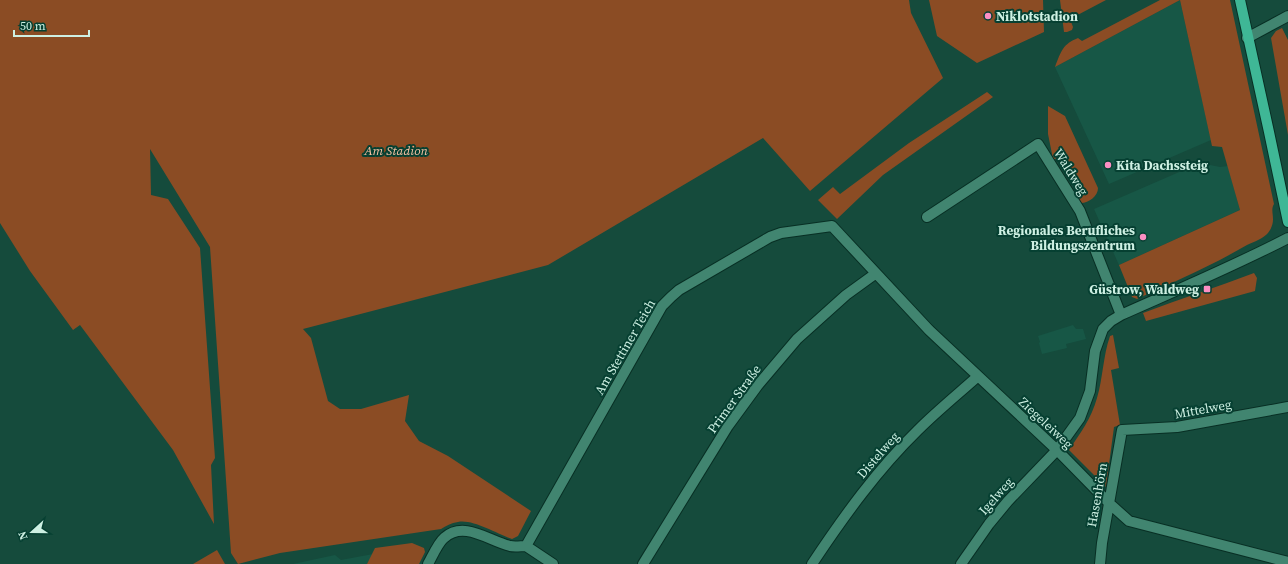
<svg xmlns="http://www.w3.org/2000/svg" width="1288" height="564" font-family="'Source Serif 4',serif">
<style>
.built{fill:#175746}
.green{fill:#8b4c24}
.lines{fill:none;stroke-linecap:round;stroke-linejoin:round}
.minor-casing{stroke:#082f24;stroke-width:12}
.major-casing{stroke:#082f24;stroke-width:12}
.minor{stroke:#418570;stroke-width:10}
.major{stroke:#3fb796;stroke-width:10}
.poi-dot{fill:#fc8fc3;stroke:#064032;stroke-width:1.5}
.labels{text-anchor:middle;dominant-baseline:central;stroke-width:4;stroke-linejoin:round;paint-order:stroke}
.poi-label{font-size:13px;font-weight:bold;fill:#cef0e3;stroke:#064032;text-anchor:start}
.park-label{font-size:13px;font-style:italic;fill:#f8c2a4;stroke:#064032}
.street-label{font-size:13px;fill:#cef0e3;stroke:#064032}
</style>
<rect width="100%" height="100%" fill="#154b3c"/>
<path class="built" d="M 1180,0 L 1211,140 L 1109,184 L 1055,67 Z
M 1200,163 L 1220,167 L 1228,166 L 1240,210 L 1119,265 L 1094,209 Z
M 1073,325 L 1076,329 L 1083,329 L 1086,339 L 1066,344 L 1067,348 L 1042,354 L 1039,343 L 1040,342 L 1038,336 Z
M 373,554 L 367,564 L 293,564 L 335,555 L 341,560 Z"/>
<path class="green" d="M 0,0 L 909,0 L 911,13 L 943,78 L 810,191 L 763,138 L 548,265 L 303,329 L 311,338 L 328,401 L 340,409 L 361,409 L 409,395 L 405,421 L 419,441 L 448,456 L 531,511 L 518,536 L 512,539 C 497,534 473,519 458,522 C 451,523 446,526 441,529 L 280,553 L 238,564 L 231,553 L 210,247 L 150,149 L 151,195 L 168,199 L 200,248 L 215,458 L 211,465 L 214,524 L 173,450 L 80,325 L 73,330 L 30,271 L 0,223 Z
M 929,0 L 1043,0 L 1044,32 L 977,63 L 937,36 Z
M 1060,0 L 1106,0 L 1070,19 L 1073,27 L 1072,30 L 1067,32 L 1064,32 Z
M 1160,0 L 1230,0 L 1274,204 C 1269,212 1278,220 1268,233 C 1264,238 1254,242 1247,245 C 1211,266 1174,282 1137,299 L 1132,297 L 1119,265 L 1240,210 L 1222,147 L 1212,146 L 1180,0 L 1055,67 C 1061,51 1063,44 1078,38 L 1082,41 Z
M 1282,28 L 1288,40 L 1288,135 L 1271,38 L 1276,31 Z
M 987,92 L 993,97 L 883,175 L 837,219 L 818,200 L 833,187 L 840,194 L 909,143 Z
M 1048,106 L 1065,116 L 1098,188 C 1098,196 1089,203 1081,203 L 1077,197 L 1083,193 L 1060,156 L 1053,160 L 1053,159 L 1048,134 Z
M 1254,273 L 1257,278 L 1255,291 L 1146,321 L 1143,313 C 1180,299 1217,287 1254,273 Z
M 1113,335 L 1119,368 L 1111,370 L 1120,425 L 1114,427 L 1106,487 L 1069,450 C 1081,432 1091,419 1097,398 C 1103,378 1103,356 1110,336 Z
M 412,543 L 424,548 L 425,552 L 419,564 L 367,564 L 375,548 Z
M 217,550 L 225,564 L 193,564 Z"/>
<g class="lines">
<defs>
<path id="minor" d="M 1247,38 L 1288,16
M 927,217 L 1038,144 L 1080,211 L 1121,315
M 526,546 L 662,306 L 671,297 L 679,290 L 770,237 L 781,233 L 832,226 L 929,330 L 1057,450 L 1110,504 L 1129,521 L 1288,562
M 526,546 L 553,564
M 428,564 C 432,557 438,543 444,538 C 464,520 489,541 510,546 C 515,547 521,546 526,546
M 643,564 L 728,426 L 758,385 L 797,339 L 846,295 L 875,274
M 812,564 C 844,516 877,470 918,430 C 937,411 958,394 977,377
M 961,564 L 989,524 L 1008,501 L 1057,450 L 1080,418 L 1090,391 L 1095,351 L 1103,329 L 1111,321 L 1121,315 C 1177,290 1234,266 1288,238
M 1100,564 L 1102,543 L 1122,430 L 1177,427 L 1288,407"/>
<path id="major" d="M 1240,0 L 1269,132 L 1288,222"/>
</defs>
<use href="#minor" class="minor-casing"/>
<use href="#major" class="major-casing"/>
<use href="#minor" class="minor"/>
<use href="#major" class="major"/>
</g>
<g class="poi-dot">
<circle cx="988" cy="16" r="4"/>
<circle cx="1108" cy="165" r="4"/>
<circle cx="1143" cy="237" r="4"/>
<rect x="1203" y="285" width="8" height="8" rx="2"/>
</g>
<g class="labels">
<g class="poi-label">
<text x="996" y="16">Niklotstadion</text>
<text x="1116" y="165">Kita Dachssteig</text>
<text x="1135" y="230" text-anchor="end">Regionales Berufliches<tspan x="1135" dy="15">Bildungszentrum</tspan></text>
<text x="1199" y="289" text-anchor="end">Güstrow, Waldweg</text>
</g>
<g class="park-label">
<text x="396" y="150">Am Stadion</text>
</g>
<g class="street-label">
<text transform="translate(1071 172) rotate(58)">Waldweg</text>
<text transform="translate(625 347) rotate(-60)">Am Stettiner Teich</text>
<text transform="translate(734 399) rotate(-54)">Primer Straße</text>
<text transform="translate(1203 409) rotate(-10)">Mittelweg</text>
<text transform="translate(1046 423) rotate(43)">Ziegeleiweg</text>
<text transform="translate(878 455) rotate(-49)">Distelweg</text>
<text transform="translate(1097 495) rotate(-80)">Hasenhörn</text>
<text transform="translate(996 496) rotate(-49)">Igelweg</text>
</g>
</g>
<g transform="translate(32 532) rotate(249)" stroke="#064032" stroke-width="3" paint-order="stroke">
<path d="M0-3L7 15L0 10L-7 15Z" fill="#cef0e3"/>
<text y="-6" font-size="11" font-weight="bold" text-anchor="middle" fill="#cef0e3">N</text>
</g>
<path d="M14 30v6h75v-6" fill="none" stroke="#cef0e3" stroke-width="2"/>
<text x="20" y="30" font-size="12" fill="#cef0e3" stroke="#064032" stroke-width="3" paint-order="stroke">50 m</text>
</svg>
